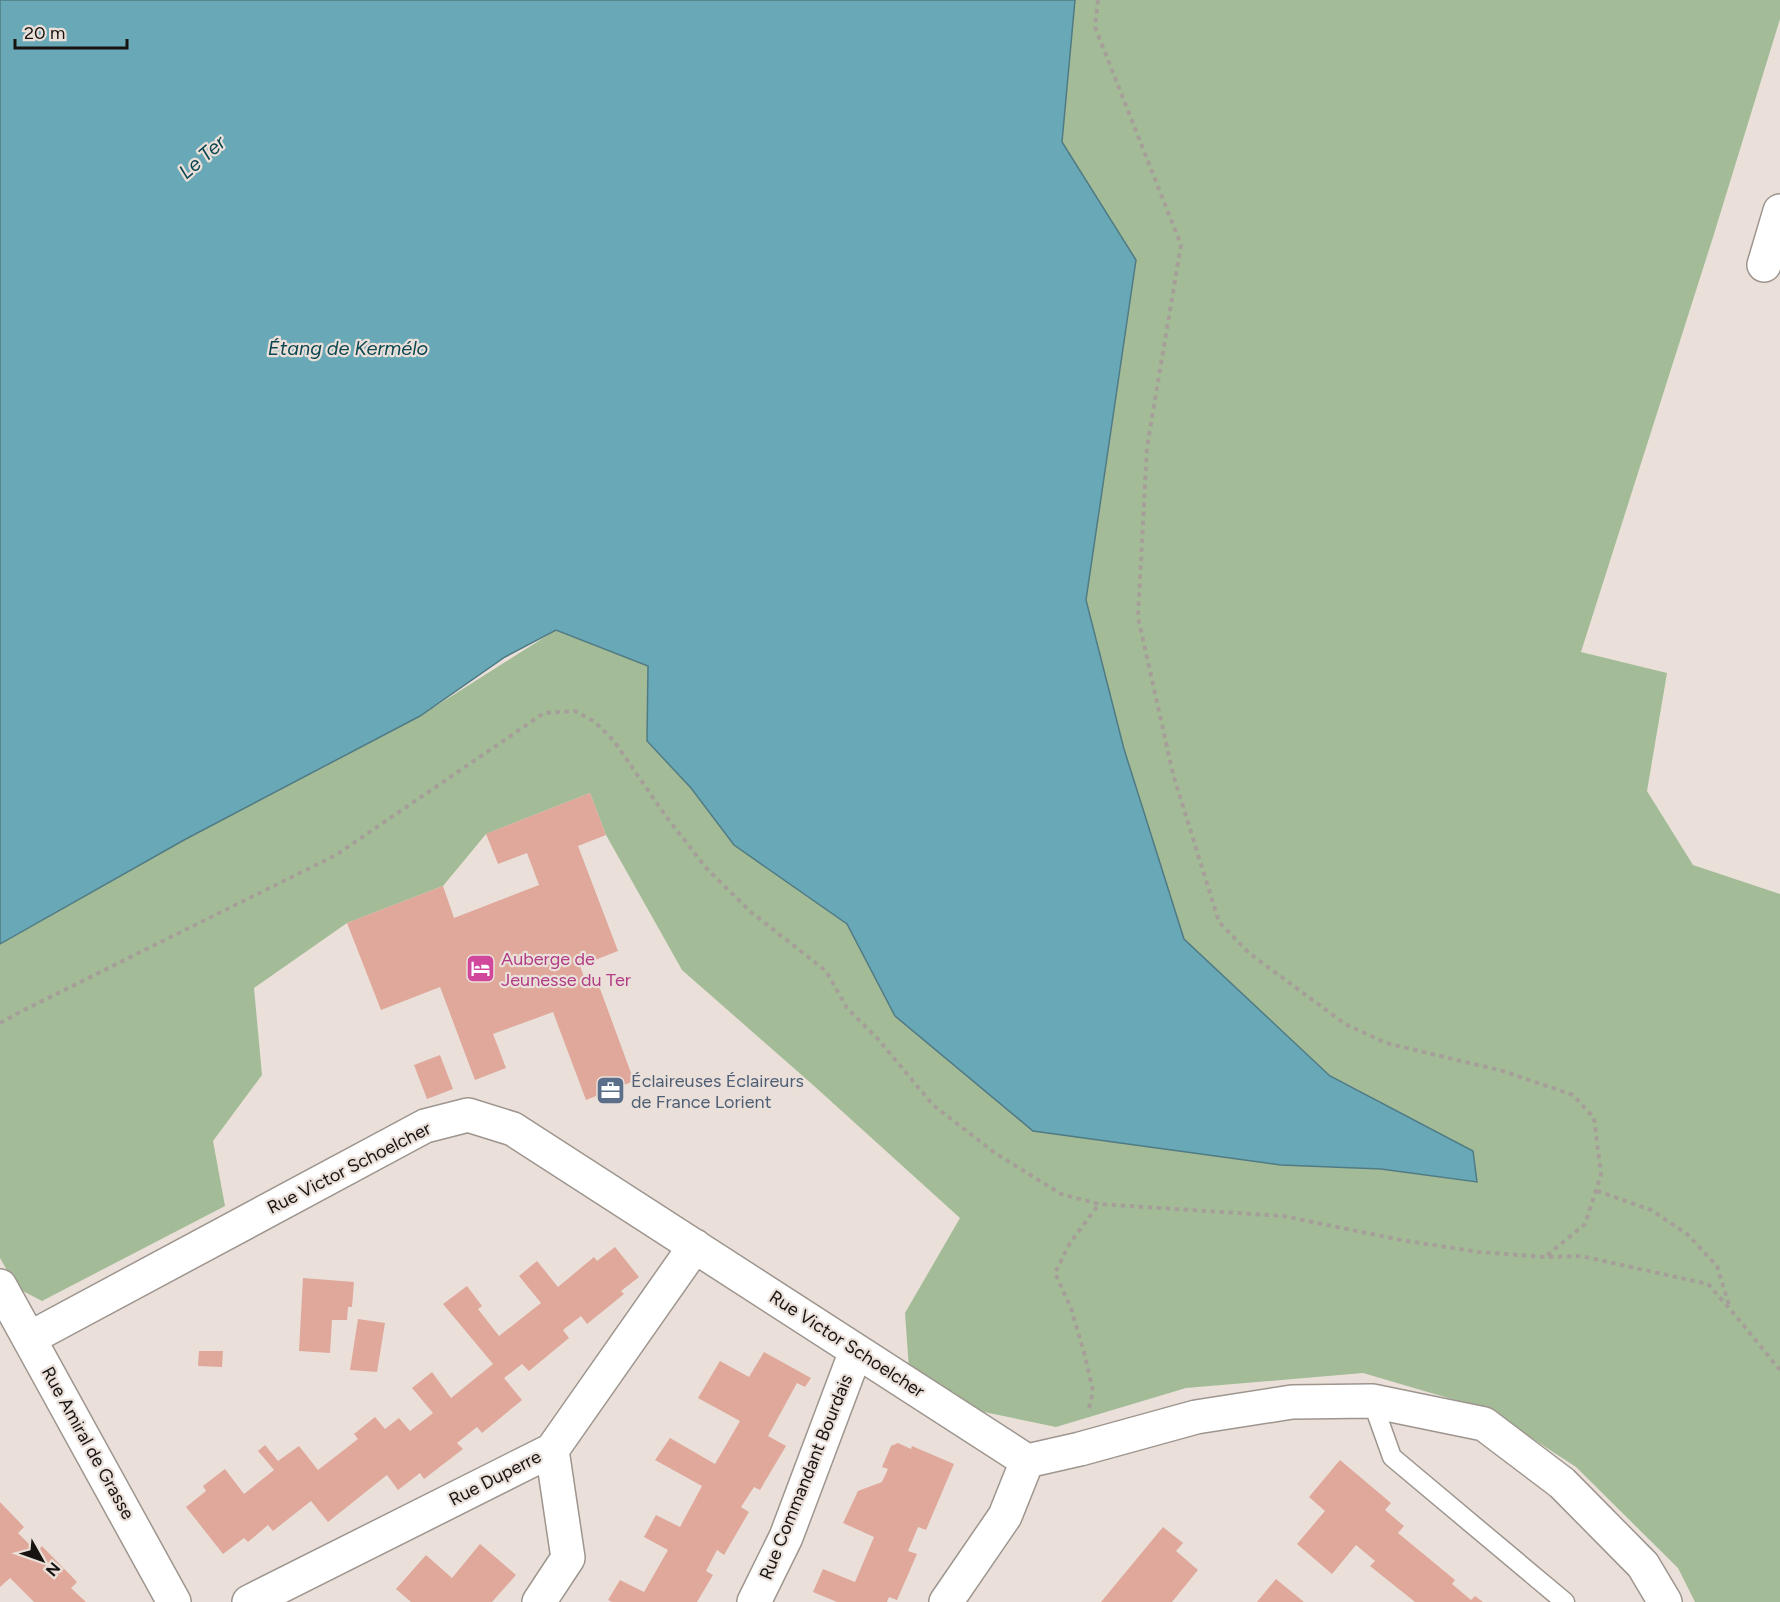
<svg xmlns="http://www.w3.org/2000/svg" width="1780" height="1602" font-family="Figtree,sans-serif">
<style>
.green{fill:#a3bc97}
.water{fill:#69a8b6;stroke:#507b84;stroke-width:1.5}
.building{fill:#dfa89b}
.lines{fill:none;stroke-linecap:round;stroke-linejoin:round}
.lane-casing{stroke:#9d958e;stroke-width:21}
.street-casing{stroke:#9d958e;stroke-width:36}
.path{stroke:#a69f99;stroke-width:4;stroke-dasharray:4.5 4.5;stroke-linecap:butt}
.lane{stroke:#fff;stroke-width:18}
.street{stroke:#fff;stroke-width:33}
.labels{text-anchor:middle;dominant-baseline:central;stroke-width:4.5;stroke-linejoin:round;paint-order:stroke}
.hotel-label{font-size:18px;fill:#b23c85;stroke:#eae0d9;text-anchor:start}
.service-label{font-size:18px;fill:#4e5e75;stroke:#eae0d9;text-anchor:start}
.street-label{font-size:18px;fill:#161310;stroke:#eae0d9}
.water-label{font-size:20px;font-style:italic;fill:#0c4752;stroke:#eae0d9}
</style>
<rect width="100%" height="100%" fill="#eae0d9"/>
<path class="green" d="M 1075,0 L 1780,0 L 1780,19 L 1714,234 L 1581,652 L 1667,673 L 1647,791 L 1693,865 L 1780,894 L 1780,1602 L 1695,1602 L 1678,1568 L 1576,1467 L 1489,1410 L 1363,1373 L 1186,1388 L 1056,1427 L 984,1412 L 909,1369 L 905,1313 L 960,1218 L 813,1085 L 682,970 L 606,835 L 590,793 L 486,834 L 443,886 L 347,923 L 254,988 L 262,1075 L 213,1141 L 225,1206 L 42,1301 L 17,1288 L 0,1258 L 0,944 L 184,840 L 420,716 L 556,630 L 648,666 L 647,742 L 691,788 L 734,845 L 847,924 L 895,1016 L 1381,1169 L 1476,1182 L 1472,1151 L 1330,1076 L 1184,939 L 1124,749 L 1086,600 L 1136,260 L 1062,142 Z"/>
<path class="water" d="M 0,0 L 1075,0 L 1062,142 L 1136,260 L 1086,600 L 1124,749 L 1184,939 L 1330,1076 L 1473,1151 L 1477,1182 L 1381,1169 L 1281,1165 L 1033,1131 L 895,1016 L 847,924 L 734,845 L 691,788 L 647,741 L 648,666 L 556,630 L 505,657 L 420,716 L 184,840 L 0,944 Z"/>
<path class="building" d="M 590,793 L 606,835 L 578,846 L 618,951 L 580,966 L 585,979 L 595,975 L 634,1081 L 586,1100 L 553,1012 L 493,1034 L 506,1068 L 475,1080 L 440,987 L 381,1010 L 347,923 L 443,886 L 454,918 L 539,885 L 527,853 L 498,864 L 486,834 Z
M 440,1055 L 453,1089 L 427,1099 L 414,1065 Z
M 615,1247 L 639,1277 L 621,1291 L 624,1294 L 587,1324 L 581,1316 L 563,1330 L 569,1338 L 529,1371 L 522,1364 L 504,1378 L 522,1400 L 482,1433 L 477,1427 L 457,1443 L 463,1449 L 424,1479 L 420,1473 L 398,1490 L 387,1475 L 328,1522 L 311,1501 L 273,1531 L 268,1525 L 248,1542 L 244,1538 L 223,1554 L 186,1507 L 206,1491 L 203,1486 L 225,1469 L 244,1494 L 274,1470 L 258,1451 L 265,1445 L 278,1461 L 299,1446 L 318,1470 L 358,1439 L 354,1434 L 375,1417 L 385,1429 L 399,1418 L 410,1431 L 433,1413 L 412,1388 L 432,1372 L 451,1398 L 493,1364 L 443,1304 L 467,1286 L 482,1306 L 478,1309 L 499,1336 L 541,1303 L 519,1276 L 537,1261 L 558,1287 L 594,1257 L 597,1261 Z
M 303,1278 L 354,1282 L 352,1307 L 348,1307 L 347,1320 L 332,1320 L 330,1353 L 299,1351 Z
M 358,1319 L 385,1323 L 377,1372 L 350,1370 Z
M 199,1351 L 223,1351 L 222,1367 L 198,1366 Z
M 764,1352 L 811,1378 L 805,1387 L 797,1383 L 768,1436 L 786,1446 L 760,1490 L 754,1487 L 741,1507 L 749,1512 L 724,1555 L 717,1550 L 706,1571 L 713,1575 L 697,1602 L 612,1602 L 608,1600 L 620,1580 L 644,1592 L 668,1550 L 644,1537 L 656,1515 L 680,1527 L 702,1486 L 655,1460 L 670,1438 L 715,1464 L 740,1421 L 698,1398 L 720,1361 L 749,1377 Z
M 898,1443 L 911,1449 L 912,1446 L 954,1464 L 926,1530 L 918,1527 L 908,1551 L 917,1554 L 897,1600 L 889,1597 L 887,1602 L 837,1602 L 813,1592 L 823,1569 L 855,1582 L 874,1537 L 843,1523 L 858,1491 L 882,1482 L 888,1469 L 882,1467 L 891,1446 Z
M 1340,1460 L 1391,1503 L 1385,1510 L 1404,1526 L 1398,1533 L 1455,1580 L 1452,1584 L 1471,1600 L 1475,1596 L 1483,1602 L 1415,1602 L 1370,1566 L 1375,1561 L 1356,1545 L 1332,1574 L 1297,1544 L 1325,1511 L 1309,1497 Z
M 0,1502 L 24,1527 L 18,1533 L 37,1552 L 42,1546 L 77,1582 L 71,1588 L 86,1602 L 34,1602 L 10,1578 L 0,1587 Z
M 1163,1527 L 1183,1543 L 1176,1551 L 1198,1570 L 1172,1602 L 1101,1602 Z
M 480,1544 L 516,1575 L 492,1602 L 411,1602 L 396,1589 L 426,1555 L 452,1578 Z
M 1276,1579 L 1304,1602 L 1257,1602 Z"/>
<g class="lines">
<defs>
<path id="lane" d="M 1372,1401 L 1392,1457 L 1565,1602"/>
<path id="street" d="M 1764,265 L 1780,211
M 0,1286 L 174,1602
M 30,1338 L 425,1126 L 468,1115 L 513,1129 L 1027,1461 L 1080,1449 L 1196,1417 L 1292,1402 L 1372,1401 L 1484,1424 L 1562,1483 L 1643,1565 L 1665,1602
M 249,1602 L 552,1450 L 695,1246
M 539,1602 L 568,1558 L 552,1450
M 754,1602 L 786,1537 L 856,1351
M 946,1602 L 1005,1516 L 1027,1461"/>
</defs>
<use href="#lane" class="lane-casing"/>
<use href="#street" class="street-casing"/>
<path class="path" d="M 1098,0 L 1095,27 L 1181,245 L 1147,447 L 1138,617 L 1173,774 L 1219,922 L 1249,953 L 1345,1024 L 1386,1043 L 1503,1071 L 1573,1095 L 1594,1118 L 1601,1175 L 1585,1224 L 1545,1257
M 0,1023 L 18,1013 L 336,855 L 544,713 L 575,711 L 595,722 L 614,741 L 665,815 L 707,869 L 751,912 L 826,971 L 847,1008 L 878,1039 L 933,1105 L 995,1153 L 1061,1194 L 1099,1204 L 1283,1216 L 1401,1240 L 1479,1252 L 1545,1257 L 1581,1256 L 1708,1284 L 1730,1309 L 1780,1370
M 1597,1191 L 1651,1210 L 1687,1234 L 1717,1266 L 1729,1305
M 1089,1408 L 1093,1391 L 1085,1356 L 1071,1308 L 1055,1273 L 1070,1243 L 1099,1204"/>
<use href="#lane" class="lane"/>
<use href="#street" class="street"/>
</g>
<defs>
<symbol id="hotel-square" viewBox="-11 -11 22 22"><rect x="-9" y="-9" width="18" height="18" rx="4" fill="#d1479c" stroke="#eae0d9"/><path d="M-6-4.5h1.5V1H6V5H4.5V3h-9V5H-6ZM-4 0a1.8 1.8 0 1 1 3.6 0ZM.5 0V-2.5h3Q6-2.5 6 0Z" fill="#fff"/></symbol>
<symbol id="office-square" viewBox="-11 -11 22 22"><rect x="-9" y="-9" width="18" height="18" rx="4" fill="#5c6f8a" stroke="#eae0d9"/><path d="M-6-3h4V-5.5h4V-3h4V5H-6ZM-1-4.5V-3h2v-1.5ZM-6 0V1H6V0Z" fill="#fff"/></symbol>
</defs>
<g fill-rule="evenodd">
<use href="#hotel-square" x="464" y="952" width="33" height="33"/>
<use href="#office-square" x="594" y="1074" width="33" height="33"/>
</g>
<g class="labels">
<g class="hotel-label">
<text x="501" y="959">Auberge de<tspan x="501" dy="21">Jeunesse du Ter</tspan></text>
</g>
<g class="service-label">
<text x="631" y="1081">Éclaireuses Éclaireurs<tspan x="631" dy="21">de France Lorient</tspan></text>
</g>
<g class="street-label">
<text transform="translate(349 1168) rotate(-27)">Rue Victor Schoelcher</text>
<text transform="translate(847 1344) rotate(33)">Rue Victor Schoelcher</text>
<text transform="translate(88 1443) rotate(61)">Rue Amiral de Grasse</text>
<text transform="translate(806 1477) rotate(-68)">Rue Commandant Bourdais</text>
<text transform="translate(495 1478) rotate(-27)">Rue Duperre</text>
</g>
<g class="water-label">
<text transform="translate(202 157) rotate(-41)">Le Ter</text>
<text x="348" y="348">Étang de Kermélo</text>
</g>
</g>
<g transform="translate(42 1560) rotate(130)" stroke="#eae0d9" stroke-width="4.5" paint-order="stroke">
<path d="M0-4.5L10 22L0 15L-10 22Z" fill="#161310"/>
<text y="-9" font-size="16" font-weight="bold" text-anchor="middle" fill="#161310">N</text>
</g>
<path d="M15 39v9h112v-9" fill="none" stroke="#161310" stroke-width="3"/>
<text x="24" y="39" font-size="18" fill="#161310" stroke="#eae0d9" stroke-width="4.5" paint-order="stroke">20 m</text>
</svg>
